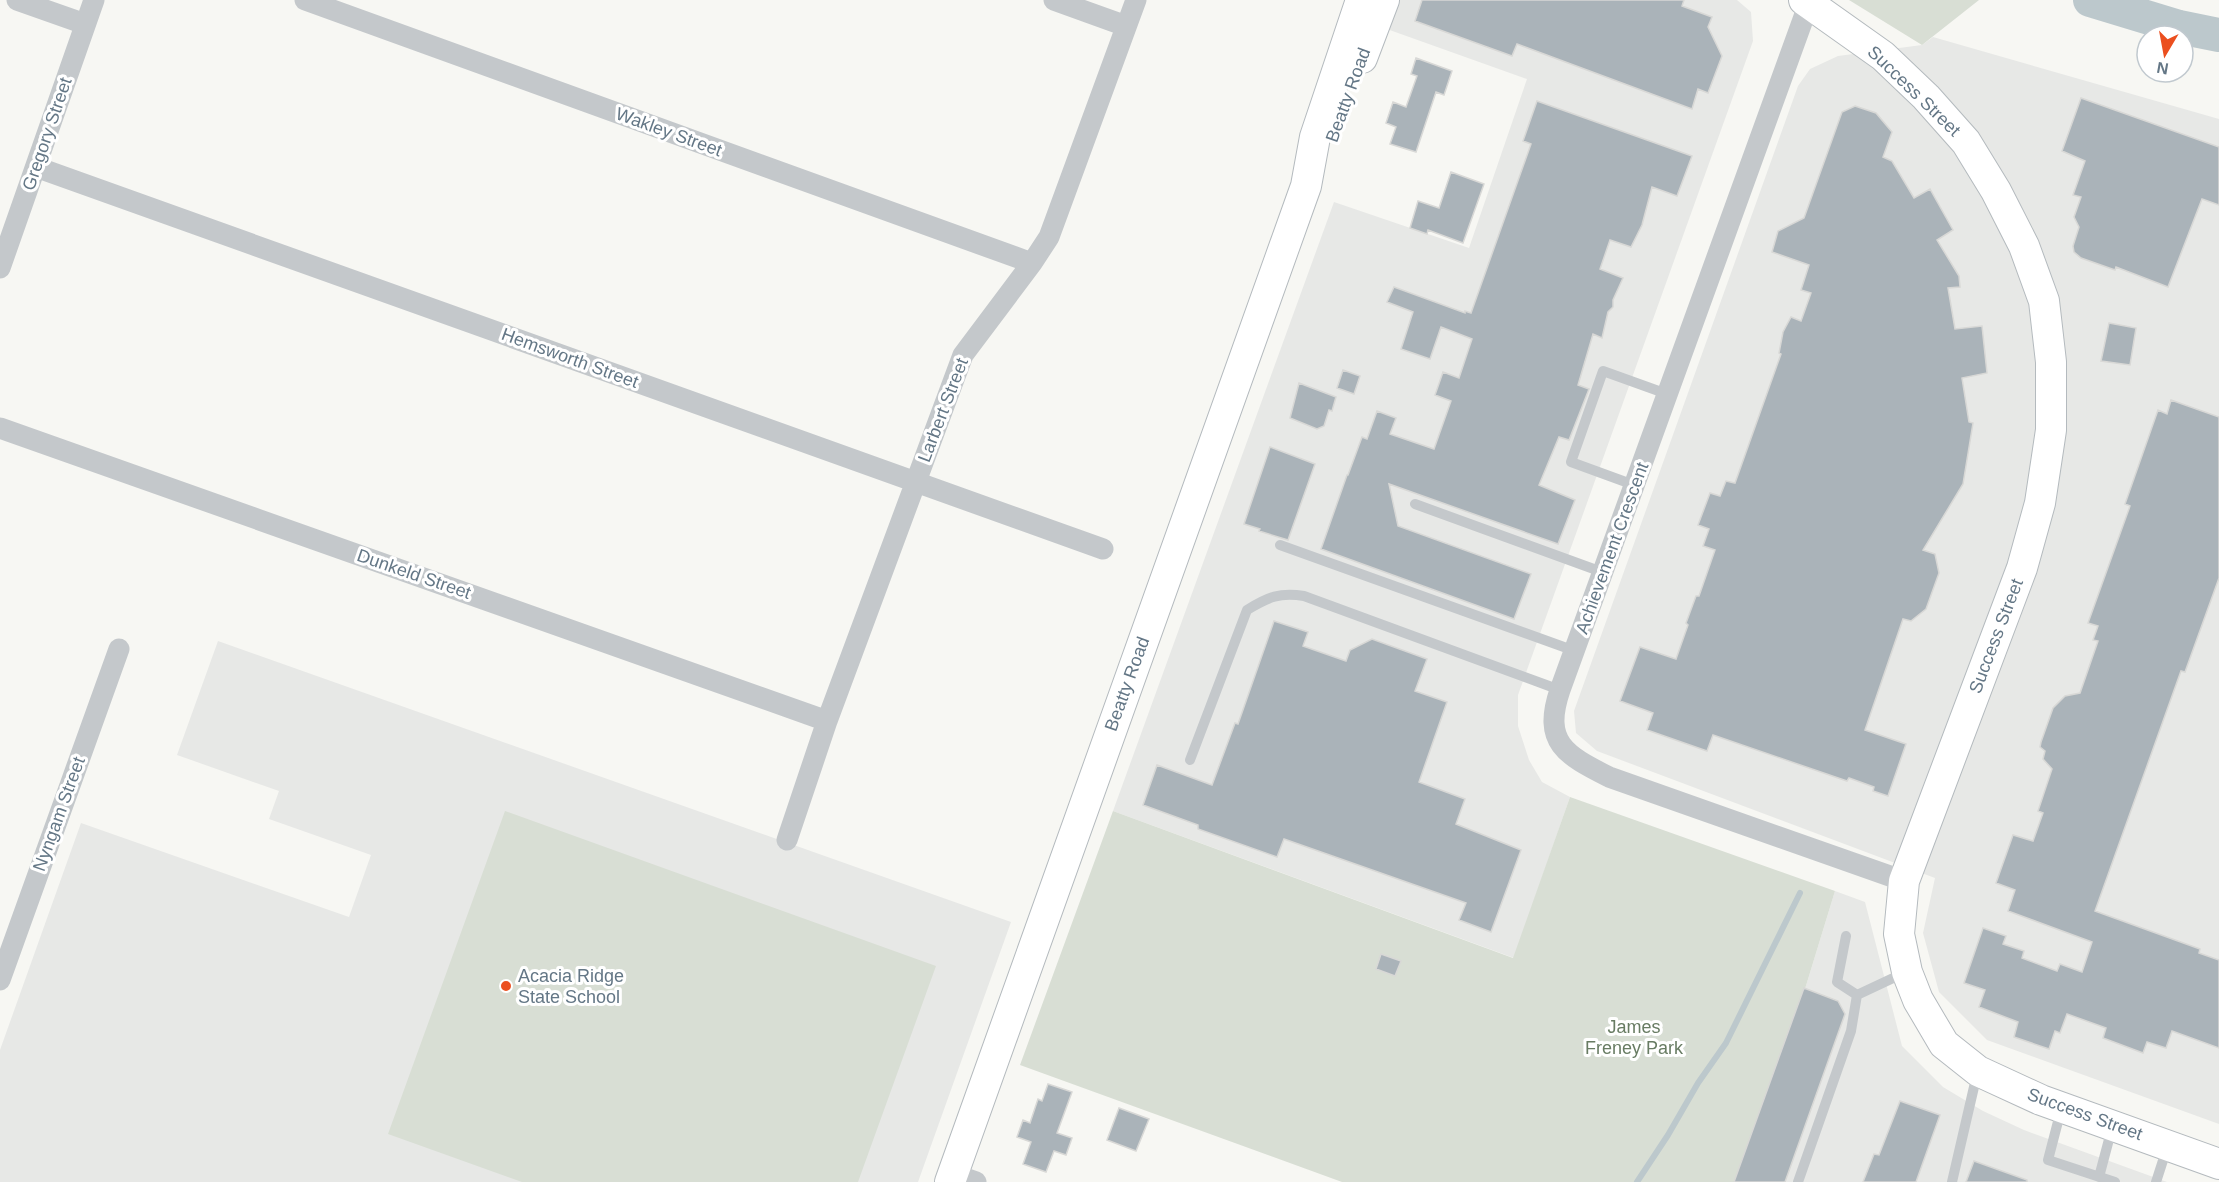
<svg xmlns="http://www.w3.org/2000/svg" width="2219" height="1182" font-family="Helvetica,sans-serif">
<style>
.built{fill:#e7e8e6}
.green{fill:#d8ded4}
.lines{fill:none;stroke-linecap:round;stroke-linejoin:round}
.stream{stroke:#bcc8cc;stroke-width:6}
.river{stroke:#bcc8cc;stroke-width:34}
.building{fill:#aab3b9;stroke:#d8d8d6;stroke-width:1.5}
.secondary-casing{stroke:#b4babe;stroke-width:32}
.lane{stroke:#c4c8cb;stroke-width:10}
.street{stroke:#c4c8cb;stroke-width:21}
.secondary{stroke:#fff;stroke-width:30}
.poi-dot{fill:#eb4f1f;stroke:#fff;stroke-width:2}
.labels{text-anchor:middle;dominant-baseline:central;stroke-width:6;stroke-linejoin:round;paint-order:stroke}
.street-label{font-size:18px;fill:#647786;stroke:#fff}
.poi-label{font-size:18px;fill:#647786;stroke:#fff;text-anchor:start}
.park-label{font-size:18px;fill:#687c63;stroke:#fff}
</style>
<rect width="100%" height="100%" fill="#f7f7f3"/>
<path class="built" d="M 1397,0 L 1737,0 L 1751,12 L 1753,41 L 1518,695 L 1518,726 L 1529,760 L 1542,782 L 1570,797 L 1514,958 L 1113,811 L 1334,202 L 1469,248 L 1527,79 L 1384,28 Z
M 1933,37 L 2219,119 L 2219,1124 L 1987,1040 L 1939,992 L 1923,933 L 1935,878 L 1597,751 L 1576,733 L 1574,711 L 1798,86 L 1810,69 L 1838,56 L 1922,45 Z
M 218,641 L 1011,922 L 918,1182 L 0,1182 L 0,1050 L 81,823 L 349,917 L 371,855 L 269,819 L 279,791 L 177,755 Z
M 1835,891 L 1865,902 L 1902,1046 L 1943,1087 L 1983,1111 L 2024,1130 L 2167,1182 L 1734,1182 L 1805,989 Z"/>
<path class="green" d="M 1849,0 L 1979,0 L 1922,45 Z
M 1570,797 L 1835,891 L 1805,989 L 1734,1182 L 1342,1182 L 1020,1065 L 1113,811 L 1513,958 Z
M 505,811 L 936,966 L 858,1182 L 522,1182 L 388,1134 Z"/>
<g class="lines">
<path class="stream" d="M 1637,1182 L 1668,1135 L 1698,1083 L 1726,1043 L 1800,893"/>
<path class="river" d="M 2090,0 L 2179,27 L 2219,35"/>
</g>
<path class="building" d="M 1422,0 L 1684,0 L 1682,6 L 1712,17 L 1708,27 L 1722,56 L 1708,93 L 1698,89 L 1692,109 L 1517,44 L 1512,56 L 1415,21 Z
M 1416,58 L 1452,71 L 1444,95 L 1436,92 L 1416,152 L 1390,144 L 1396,127 L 1386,123 L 1393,102 L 1406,107 L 1417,76 L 1411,74 Z
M 2081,98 L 2219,147 L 2219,205 L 2202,199 L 2168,287 L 2116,267 L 2115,270 L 2081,258 L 2074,252 L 2073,246 L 2079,227 L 2074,217 L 2081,197 L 2073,195 L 2085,161 L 2062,151 Z
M 1537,101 L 1692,156 L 1677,196 L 1652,187 L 1642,225 L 1631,247 L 1610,240 L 1600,269 L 1623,278 L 1613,300 L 1613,307 L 1608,312 L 1602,338 L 1593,334 L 1578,385 L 1589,389 L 1569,440 L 1559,437 L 1539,485 L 1575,500 L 1558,544 L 1389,484 L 1398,526 L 1531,574 L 1514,619 L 1321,549 L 1347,475 L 1348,475 L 1362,437 L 1367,439 L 1377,411 L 1396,418 L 1390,434 L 1434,449 L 1451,401 L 1435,395 L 1443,372 L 1459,378 L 1472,339 L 1441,327 L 1430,359 L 1401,349 L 1413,312 L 1387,302 L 1394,287 L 1465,313 L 1465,311 L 1471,313 L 1531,144 L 1523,141 Z
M 1855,106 L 1876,113 L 1892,132 L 1883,157 L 1892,161 L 1914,198 L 1930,189 L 1953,230 L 1937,240 L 1959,276 L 1960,287 L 1948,288 L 1955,329 L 1982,326 L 1987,373 L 1962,378 L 1969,422 L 1973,423 L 1963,484 L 1923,550 L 1935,554 L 1939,573 L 1926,609 L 1911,621 L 1903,619 L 1865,730 L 1906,744 L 1888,796 L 1873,791 L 1874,787 L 1849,778 L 1847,781 L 1713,735 L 1707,751 L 1647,730 L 1653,713 L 1620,701 L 1640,647 L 1676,659 L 1688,625 L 1686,623 L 1696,596 L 1699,596 L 1715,550 L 1703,546 L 1709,529 L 1698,525 L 1710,493 L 1720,496 L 1726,481 L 1735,483 L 1781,354 L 1779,353 L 1783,332 L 1791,317 L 1801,321 L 1811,293 L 1801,290 L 1809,265 L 1772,252 L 1778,231 L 1804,218 L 1842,112 Z
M 1451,172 L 1484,184 L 1463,243 L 1428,230 L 1427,234 L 1410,228 L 1418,201 L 1439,208 Z
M 2109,323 L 2136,328 L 2130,365 L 2101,361 Z
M 1343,370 L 1360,376 L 1354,394 L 1337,388 Z
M 1299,383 L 1336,397 L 1332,411 L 1329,410 L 1324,426 L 1317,429 L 1290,418 Z
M 2171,400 L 2219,417 L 2219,578 L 2185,672 L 2181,671 L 2095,911 L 2200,949 L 2199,953 L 2219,960 L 2219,1048 L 2172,1031 L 2166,1048 L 2147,1042 L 2143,1053 L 2103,1038 L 2106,1028 L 2067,1014 L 2060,1033 L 2055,1031 L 2049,1049 L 2014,1037 L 2018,1022 L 1979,1007 L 1985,990 L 1964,983 L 1983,928 L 2006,936 L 2003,944 L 2024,951 L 2022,958 L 2057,971 L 2060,964 L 2082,972 L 2092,942 L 2008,911 L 2015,890 L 1996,883 L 2013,835 L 2033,841 L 2043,813 L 2038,811 L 2052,769 L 2043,759 L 2045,751 L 2040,747 L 2041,742 L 2053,708 L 2065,696 L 2080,693 L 2098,641 L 2093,640 L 2098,626 L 2088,623 L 2130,506 L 2125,504 L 2158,410 L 2167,414 Z
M 1270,447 L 1315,464 L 1288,540 L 1259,531 L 1260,529 L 1244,524 Z
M 1274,621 L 1308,632 L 1303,646 L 1346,661 L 1350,650 L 1372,639 L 1427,659 L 1415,691 L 1447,702 L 1419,782 L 1465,799 L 1456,824 L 1521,850 L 1491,932 L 1459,920 L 1466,903 L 1284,839 L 1277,857 L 1198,829 L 1198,825 L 1143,805 L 1157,765 L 1212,785 L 1235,723 L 1238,724 Z
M 1381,954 L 1401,961 L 1395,976 L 1376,969 Z
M 1804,988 L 1838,1001 L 1845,1014 L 1785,1182 L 1734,1182 Z
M 1048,1084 L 1072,1092 L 1057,1133 L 1072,1138 L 1066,1155 L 1054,1151 L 1046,1172 L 1023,1164 L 1031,1142 L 1017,1137 L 1023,1120 L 1030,1123 L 1038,1099 L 1042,1101 Z
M 1900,1101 L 1940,1115 L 1916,1182 L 1863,1182 L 1874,1154 L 1879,1155 Z
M 1119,1108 L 1149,1119 L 1136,1151 L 1107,1140 Z
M 1974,1161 L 2027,1180 L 2027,1182 L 1966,1182 Z"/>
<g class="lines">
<defs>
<path id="secondary" d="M 1804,0 L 1883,56 L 1926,97 L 1966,142 L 1996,191 L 2024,246 L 2044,301 L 2051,362 L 2051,430 L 2040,503 L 2022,568 L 1904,881 L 1899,934 L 1907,972 L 1918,1000 L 1944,1044 L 1978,1071 L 2041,1100 L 2219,1164
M 1362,58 L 1384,0
M 950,1182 L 1306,186 L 1315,137 L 1361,0"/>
</defs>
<use href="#secondary" class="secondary-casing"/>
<path class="lane" d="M 1634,485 L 1571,462 L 1603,371 L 1667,394
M 1415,504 L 1602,572
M 1280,545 L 1575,651
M 1190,760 L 1247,610 C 1268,597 1280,592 1304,596 L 1560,690
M 1846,936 L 1837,982 L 1857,995
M 2061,1110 L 2048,1160 L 2115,1182
M 2099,1177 L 2112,1128
M 1798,1182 L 1851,1031 L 1857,995 L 1906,972
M 1952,1182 L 1977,1074
M 2156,1182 L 2167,1148"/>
<path class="street" d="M 17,0 L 85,24
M 305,0 L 1032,263
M 1054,0 L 1126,26
M 1809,3 L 1560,690 C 1542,743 1566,755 1609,777 L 1904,881
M 36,167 L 1103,549
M 0,268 L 94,0
M 0,428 L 827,721
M 787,840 L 827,721 L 963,355 L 1032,263 L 1049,237 L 1136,0
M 0,980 L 119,649
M 953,1174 L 976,1182"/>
<use href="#secondary" class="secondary"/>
</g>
<circle class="poi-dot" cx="506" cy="986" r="6"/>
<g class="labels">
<g class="street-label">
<text transform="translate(1914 91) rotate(44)">Success Street</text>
<text transform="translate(1348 95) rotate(-70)">Beatty Road</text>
<text transform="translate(669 132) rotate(20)">Wakley Street</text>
<text transform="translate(47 134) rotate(-71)">Gregory Street</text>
<text transform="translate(570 358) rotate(20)">Hemsworth Street</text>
<text transform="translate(943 410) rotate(-69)">Larbert Street</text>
<text transform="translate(1612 548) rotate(-70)">Achievement Crescent</text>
<text transform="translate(414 574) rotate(19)">Dunkeld Street</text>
<text transform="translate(1996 636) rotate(-69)">Success Street</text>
<text transform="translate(1127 684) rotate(-70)">Beatty Road</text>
<text transform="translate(59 814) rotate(-70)">Nyngam Street</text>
<text transform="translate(2085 1114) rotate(20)">Success Street</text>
</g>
<g class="poi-label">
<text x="518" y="976">Acacia Ridge<tspan x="518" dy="21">State School</tspan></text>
</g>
<g class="park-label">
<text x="1634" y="1027">James<tspan x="1634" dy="21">Freney Park</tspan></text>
</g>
</g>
<g transform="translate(2165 54) rotate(190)"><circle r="28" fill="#ffffff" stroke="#c1c9cf" stroke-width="1.5"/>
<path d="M0-4.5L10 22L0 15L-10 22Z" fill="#eb4f1f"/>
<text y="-9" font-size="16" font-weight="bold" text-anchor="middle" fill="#647786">N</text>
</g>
</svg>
